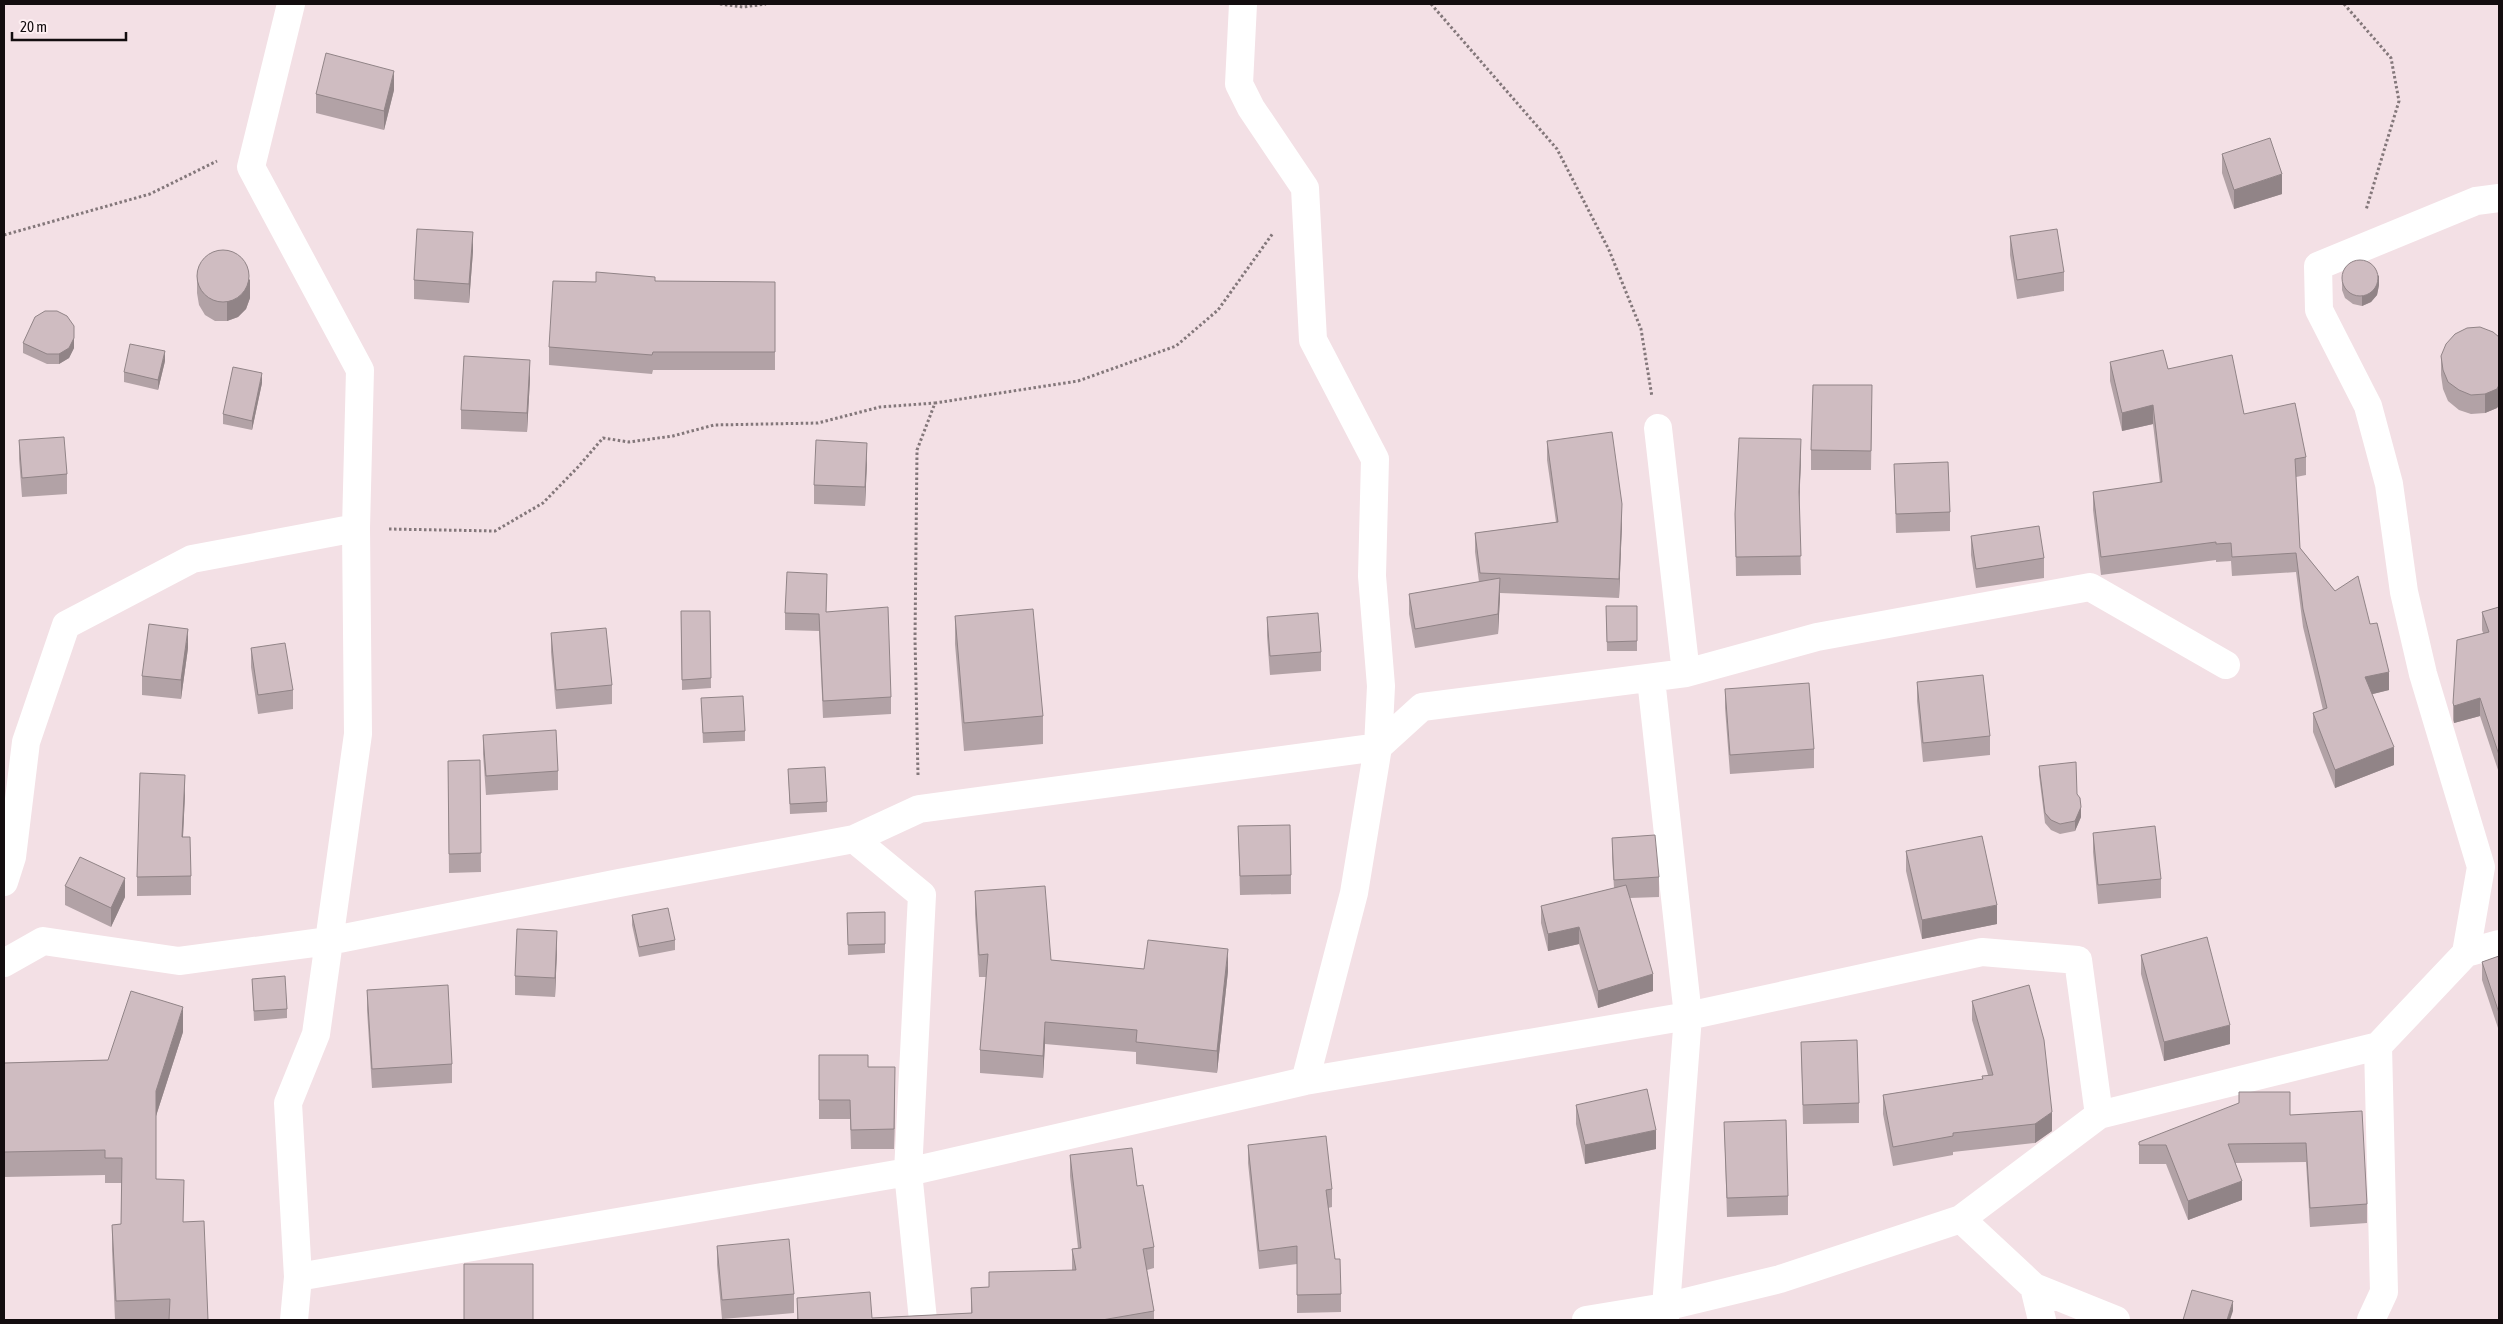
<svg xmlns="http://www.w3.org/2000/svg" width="2503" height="1324" font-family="'Asap Condensed',sans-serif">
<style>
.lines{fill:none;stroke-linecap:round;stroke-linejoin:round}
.path{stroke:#83777a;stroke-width:3;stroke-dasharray:2.5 2.5;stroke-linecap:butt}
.minor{stroke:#fff;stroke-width:28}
.wall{fill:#b2a2a6}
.shaded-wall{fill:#918487}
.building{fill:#cfbcc1;stroke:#918487}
</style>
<rect width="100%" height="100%" fill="#f3e0e5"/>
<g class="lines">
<path class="path" d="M 720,4 L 743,7 L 766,4
M 1431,4 L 1557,149 L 1609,250 L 1641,329 L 1652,397
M 2344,4 L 2391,58 L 2399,101 L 2366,210
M 4,235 L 150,194 L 217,161
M 389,529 L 495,531 L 543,503 L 578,467 L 603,438 L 629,442 L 673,436 L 714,425 L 818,423 L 880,407 L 935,403
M 918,775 L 915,639 L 917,450 L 935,403 L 1078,381 L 1176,346 L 1218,310 L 1273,233"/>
<path class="minor" d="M 291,4 L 251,167 L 360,370 L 356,528 L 358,734 L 316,1034 L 288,1103 L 298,1277 L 294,1320
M 1658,428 L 1686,673
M 1651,679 L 1688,1016 L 1665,1320
M 854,839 L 919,809 L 1378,747 L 1381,686 L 1372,576 L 1375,459 L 1313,340 L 1305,188 L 1251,108 L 1239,84 L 1243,4
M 4,882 L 12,857 L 26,742 L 66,625 L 192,559 L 356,528
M 2466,953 L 2481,867 L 2423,674 L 2404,592 L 2389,484 L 2368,406 L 2319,310 L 2318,266 L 2476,201 L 2499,198
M 4,963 L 43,941 L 179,961 L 329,941 L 619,883 L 854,839 L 922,895 L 908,1172 L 923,1320
M 1305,1081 L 1354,893 L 1378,747 L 1422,707 L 1686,673 L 1817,637 L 2090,587 L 2226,665
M 1961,1219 L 2034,1287 L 2042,1320
M 298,1277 L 908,1172 L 1305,1081 L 1688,1016 L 1982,952 L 2078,960 L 2099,1115
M 2034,1287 L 2116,1320
M 1586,1320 L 1665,1307 L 1780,1279 L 1961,1219 L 2099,1115 L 2378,1046 L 2466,953 L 2499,944
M 2371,1320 L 2384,1292 L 2378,1046"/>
</g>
<path class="wall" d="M 394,90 L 384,130 L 316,113 L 316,94 Z
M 2222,154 L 2282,194 L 2234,209 L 2222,173 Z
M 2010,236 L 2064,272 L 2064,291 L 2017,299 L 2010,255 Z
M 473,251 L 469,303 L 414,299 L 414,280 Z
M 197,274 L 250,298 L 246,309 L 238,317 L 227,321 L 215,321 L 205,315 L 199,305 L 197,293 Z
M 2342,280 L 2379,285 L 2377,295 L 2371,302 L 2362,306 L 2353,304 L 2345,298 L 2342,290 Z
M 655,281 L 775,282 L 775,370 L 653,370 L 652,374 L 549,365 L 549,347 L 596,282 Z
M 2499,337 L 2499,405 L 2497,408 L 2485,413 L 2471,414 L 2459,410 L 2448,401 L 2443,389 L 2441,375 L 2441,356 Z
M 23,343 L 74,348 L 69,358 L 59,364 L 47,364 L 23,353 Z
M 165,361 L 158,390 L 124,382 L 124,372 Z
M 2110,362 L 2168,369 L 2244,414 L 2306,457 L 2306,475 L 2296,477 L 2300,548 L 2335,591 L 2370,624 L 2389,690 L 2372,694 L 2394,765 L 2335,788 L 2313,732 L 2313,713 L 2323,710 L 2303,627 L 2296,572 L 2232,576 L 2231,561 L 2216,562 L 2216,560 L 2101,575 L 2093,510 L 2093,492 L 2160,483 L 2153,424 L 2122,431 L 2110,381 Z
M 530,379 L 527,432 L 461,429 L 461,410 Z
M 262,383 L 252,430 L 223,424 L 223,414 Z
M 1872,405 L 1871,470 L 1811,470 L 1811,450 Z
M 19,440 L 67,474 L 67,494 L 22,497 L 19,459 Z
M 1547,441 L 1622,523 L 1619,598 L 1500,593 L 1498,634 L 1415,648 L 1409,614 L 1409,594 L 1479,582 L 1475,552 L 1475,533 L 1556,522 L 1547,460 Z
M 1801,458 L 1799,503 L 1801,575 L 1736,576 L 1735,514 Z
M 867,462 L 865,506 L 814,504 L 814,485 Z
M 1894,464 L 1950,512 L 1950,531 L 1896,533 Z
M 1971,536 L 2044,558 L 2044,578 L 1976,588 L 1971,555 Z
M 827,591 L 826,612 L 891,697 L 891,714 L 823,718 L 819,631 L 785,630 L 785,613 Z
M 1606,606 L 1637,606 L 1637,651 L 1607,651 Z
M 2499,607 L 2499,773 L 2480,716 L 2454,723 L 2453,720 L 2453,703 L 2483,633 L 2482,630 L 2482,612 Z
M 681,611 L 710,611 L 711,688 L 682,690 Z
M 955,616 L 1043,716 L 1043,744 L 964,751 L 955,644 Z
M 1267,617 L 1321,652 L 1321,671 L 1270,675 L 1267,636 Z
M 551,633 L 612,685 L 612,704 L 556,709 L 551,652 Z
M 188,648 L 181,699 L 142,695 L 142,676 Z
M 251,648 L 293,690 L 293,709 L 258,714 L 251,667 Z
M 1917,682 L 1990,736 L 1990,755 L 1923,762 L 1917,701 Z
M 1725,689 L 1814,749 L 1814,768 L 1730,774 L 1725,708 Z
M 701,698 L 745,731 L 745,741 L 703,743 Z
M 483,735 L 558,771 L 558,790 L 486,795 L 483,754 Z
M 480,760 L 481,872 L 449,873 L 448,761 Z
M 2039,766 L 2077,794 L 2081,817 L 2075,831 L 2060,834 L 2051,830 L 2045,823 L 2039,775 Z
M 788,769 L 827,802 L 827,812 L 790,814 Z
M 185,794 L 183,837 L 191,876 L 191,895 L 137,896 L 137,877 Z
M 1238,826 L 1291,875 L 1291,894 L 1240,895 Z
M 2093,833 L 2161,879 L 2161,898 L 2098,904 L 2093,852 Z
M 1612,838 L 1659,877 L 1659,897 L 1630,898 L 1653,991 L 1598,1008 L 1579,944 L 1548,951 L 1541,923 L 1541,906 L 1614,888 L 1612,857 Z
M 1906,851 L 1997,924 L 1922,939 L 1906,871 Z
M 65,886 L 125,897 L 111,927 L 65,905 Z
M 975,891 L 1051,960 L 1144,969 L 1228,971 L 1217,1073 L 1136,1064 L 1136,1052 L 1045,1044 L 1043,1078 L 980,1073 L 980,1050 L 986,977 L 979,977 L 975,914 Z
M 885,912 L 885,953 L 848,955 L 847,913 Z
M 632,915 L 675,940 L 675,950 L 639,957 L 632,925 Z
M 557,950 L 555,997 L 515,995 L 515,976 Z
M 2141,955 L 2230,1044 L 2164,1061 L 2141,974 Z
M 2499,956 L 2499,1031 L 2482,980 L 2482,962 Z
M 252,979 L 287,1009 L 287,1018 L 254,1021 Z
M 367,990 L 452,1064 L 452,1083 L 372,1088 L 367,1010 Z
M 1972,1001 L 2052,1131 L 2035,1143 L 1953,1152 L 1953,1155 L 1893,1166 L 1883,1114 L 1883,1095 L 1982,1079 L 1988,1075 L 1972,1020 Z
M 183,1032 L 156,1116 L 156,1179 L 183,1222 L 208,1320 L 115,1320 L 112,1250 L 112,1225 L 121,1224 L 122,1183 L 105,1183 L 105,1175 L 4,1177 L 4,1063 L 108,1060 Z
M 1801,1042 L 1859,1103 L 1859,1123 L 1803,1124 Z
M 868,1067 L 895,1087 L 894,1149 L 851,1149 L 850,1119 L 819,1119 L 819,1075 Z
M 1576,1105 L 1656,1149 L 1585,1164 L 1576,1124 Z
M 2290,1115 L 2367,1204 L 2367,1223 L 2310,1227 L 2306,1162 L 2235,1163 L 2242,1200 L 2188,1220 L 2166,1164 L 2139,1164 L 2139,1142 Z
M 1724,1122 L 1788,1196 L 1788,1215 L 1727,1217 Z
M 1248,1145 L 1332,1189 L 1332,1207 L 1328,1208 L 1335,1259 L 1341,1294 L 1341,1312 L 1297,1313 L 1297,1264 L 1259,1269 L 1248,1163 Z
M 1070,1155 L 1137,1186 L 1154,1247 L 1154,1268 L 1147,1270 L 1154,1311 L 1154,1320 L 797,1320 L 797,1298 L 872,1318 L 971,1313 L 971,1288 L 989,1287 L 989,1272 L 1072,1271 L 1072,1249 L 1078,1248 L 1070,1176 Z
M 717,1246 L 794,1294 L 794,1313 L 722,1319 L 717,1265 Z"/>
<path class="shaded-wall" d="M 394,71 L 394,90 L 384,130 L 384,111 Z
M 2282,174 L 2282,194 L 2234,209 L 2234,190 Z
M 473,232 L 473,251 L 469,303 L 469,284 Z
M 2379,275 L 2379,285 L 2377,295 L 2371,302 L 2362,306 L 2362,296 Z
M 250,279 L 250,298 L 246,309 L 238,317 L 227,321 L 227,302 Z
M 74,338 L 74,348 L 69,358 L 59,364 L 59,354 Z
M 165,351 L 165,361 L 158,390 L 158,380 Z
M 530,360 L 530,379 L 527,432 L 527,413 Z
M 262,373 L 262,383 L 252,430 L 252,421 Z
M 2499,385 L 2499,405 L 2497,408 L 2485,413 L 2485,394 Z
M 2153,405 L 2153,424 L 2122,431 L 2122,413 Z
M 1801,439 L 1801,458 L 1799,512 L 1799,492 Z
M 867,443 L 867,462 L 865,506 L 865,487 Z
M 1622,504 L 1622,523 L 1619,598 L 1619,579 Z
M 1500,578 L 1500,597 L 1498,634 L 1498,614 Z
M 188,629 L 188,648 L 181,699 L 181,680 Z
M 2389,672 L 2389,690 L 2365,696 L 2365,677 Z
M 2480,698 L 2480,716 L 2454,723 L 2454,706 Z
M 2394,747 L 2394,765 L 2335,788 L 2335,770 Z
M 185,775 L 185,794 L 182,856 L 182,837 Z
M 2081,807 L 2081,817 L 2075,831 L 2075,821 Z
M 125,878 L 125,897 L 111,927 L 111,908 Z
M 1997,905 L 1997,924 L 1922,939 L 1922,920 Z
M 1579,927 L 1579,944 L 1548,951 L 1548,934 Z
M 557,931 L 557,950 L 555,997 L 555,978 Z
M 1228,949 L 1228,971 L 1217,1073 L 1217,1051 Z
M 1653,974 L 1653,991 L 1598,1008 L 1598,991 Z
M 183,1007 L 183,1032 L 156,1116 L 156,1091 Z
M 1045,1022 L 1045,1044 L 1043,1078 L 1043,1056 Z
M 2230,1025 L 2230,1044 L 2164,1061 L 2164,1042 Z
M 895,1067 L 895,1087 L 894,1149 L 894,1129 Z
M 2052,1112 L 2052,1131 L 2035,1143 L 2035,1124 Z
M 1656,1130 L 1656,1149 L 1585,1164 L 1585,1145 Z
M 2242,1181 L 2242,1200 L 2188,1220 L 2188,1201 Z
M 2233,1301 L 2233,1311 L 2230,1320 L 2227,1320 Z"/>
<path class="building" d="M 326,53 L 394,71 L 384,111 L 316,94 Z
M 2270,138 L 2282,174 L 2234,190 L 2222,154 Z
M 417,229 L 473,232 L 469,284 L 414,280 Z
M 2057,229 L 2064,272 L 2017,280 L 2010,236 Z
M197 276a26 26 0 1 1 52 0a26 26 0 1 1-52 0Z
M2342 278a18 18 0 1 1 36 0a18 18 0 1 1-36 0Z
M 596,272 L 655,277 L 655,281 L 775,282 L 775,352 L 653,352 L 652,355 L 549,347 L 553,281 L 596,282 Z
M 45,311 L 57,311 L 67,316 L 74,326 L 74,338 L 69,348 L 59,354 L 47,354 L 23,343 L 35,317 Z
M 2480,327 L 2493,332 L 2499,337 L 2499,385 L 2497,389 L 2485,394 L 2471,395 L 2459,390 L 2448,382 L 2443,370 L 2441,356 L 2446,344 L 2455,334 L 2467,328 Z
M 130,344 L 165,351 L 158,380 L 124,372 Z
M 2163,350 L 2168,369 L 2232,355 L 2244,414 L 2295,403 L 2306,457 L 2295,459 L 2300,548 L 2335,591 L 2358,576 L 2370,624 L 2377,623 L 2389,672 L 2365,677 L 2394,747 L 2335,770 L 2313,713 L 2327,708 L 2303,609 L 2296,553 L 2232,557 L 2231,543 L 2216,544 L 2216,542 L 2101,557 L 2093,492 L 2162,482 L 2153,405 L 2122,413 L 2110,362 Z
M 464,356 L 530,360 L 527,413 L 461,410 Z
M 233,367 L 262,373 L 252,421 L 223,414 Z
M 1813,385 L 1872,385 L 1871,451 L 1811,450 Z
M 1612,432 L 1622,504 L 1619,579 L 1480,573 L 1475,533 L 1558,522 L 1547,441 Z
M 64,437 L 67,474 L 22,478 L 19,440 Z
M 1739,438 L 1801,439 L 1799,492 L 1801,556 L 1736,557 L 1735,514 Z
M 816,440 L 867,443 L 865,487 L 814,485 Z
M 1948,462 L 1950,512 L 1896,514 L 1894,464 Z
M 2039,526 L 2044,558 L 1976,569 L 1971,536 Z
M 787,572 L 827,574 L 826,612 L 888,607 L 891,697 L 823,701 L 819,614 L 785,613 Z
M 1500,578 L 1498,614 L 1415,629 L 1409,594 Z
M 1606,606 L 1637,606 L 1637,641 L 1607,642 Z
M 2499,607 L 2499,755 L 2480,698 L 2454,706 L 2453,703 L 2457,640 L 2489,632 L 2482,612 Z
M 1033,609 L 1043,716 L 964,723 L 955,616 Z
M 681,611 L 710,611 L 711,678 L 682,680 Z
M 1318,613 L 1321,652 L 1270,656 L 1267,617 Z
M 149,624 L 188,629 L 181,680 L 142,676 Z
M 606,628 L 612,685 L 556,690 L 551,633 Z
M 285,643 L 293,690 L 258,695 L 251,648 Z
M 1983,675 L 1990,736 L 1923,743 L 1917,682 Z
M 1809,683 L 1814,749 L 1730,755 L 1725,689 Z
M 743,696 L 745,731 L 703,733 L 701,698 Z
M 556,730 L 558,771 L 486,776 L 483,735 Z
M 480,760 L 481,853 L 449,854 L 448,761 Z
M 2076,762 L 2077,794 L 2080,798 L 2081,807 L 2075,821 L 2060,824 L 2051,820 L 2045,813 L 2039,766 Z
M 825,767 L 827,802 L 790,804 L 788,769 Z
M 140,773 L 185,775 L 182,837 L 190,837 L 191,876 L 137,877 Z
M 1290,825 L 1291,875 L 1240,876 L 1238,826 Z
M 2155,826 L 2161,879 L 2098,885 L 2093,833 Z
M 1655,835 L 1659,877 L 1614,880 L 1612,838 Z
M 1982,836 L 1997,905 L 1922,920 L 1906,851 Z
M 80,857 L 125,878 L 111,908 L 65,886 Z
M 1626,885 L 1653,974 L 1598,991 L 1579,927 L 1548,934 L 1541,906 Z
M 1045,886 L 1051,960 L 1144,969 L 1148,940 L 1228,949 L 1217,1051 L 1136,1042 L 1137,1030 L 1045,1022 L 1043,1056 L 980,1050 L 988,954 L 979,955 L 975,891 Z
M 668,908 L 675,940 L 639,947 L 632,915 Z
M 885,912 L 885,944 L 848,945 L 847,913 Z
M 517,929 L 557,931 L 555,978 L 515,976 Z
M 2207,937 L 2230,1025 L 2164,1042 L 2141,955 Z
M 2499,956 L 2499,1013 L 2482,962 Z
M 285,976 L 287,1009 L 254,1011 L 252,979 Z
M 448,985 L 452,1064 L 372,1069 L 367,990 Z
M 2029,985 L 2044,1040 L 2052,1112 L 2035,1124 L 1953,1133 L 1953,1136 L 1893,1147 L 1883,1095 L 1983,1079 L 1982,1076 L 1993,1075 L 1972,1001 Z
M 131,991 L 183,1007 L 156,1091 L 156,1179 L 184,1180 L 183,1222 L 204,1221 L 208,1320 L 169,1320 L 170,1299 L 116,1301 L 112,1225 L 121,1224 L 122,1158 L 105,1158 L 105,1150 L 4,1152 L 4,1063 L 108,1060 Z
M 1857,1040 L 1859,1103 L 1803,1105 L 1801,1042 Z
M 819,1055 L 868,1055 L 868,1067 L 895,1067 L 894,1129 L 851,1130 L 850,1100 L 819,1100 Z
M 1647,1089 L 1656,1130 L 1585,1145 L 1576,1105 Z
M 2239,1092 L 2290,1092 L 2290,1115 L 2362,1111 L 2367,1204 L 2310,1208 L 2306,1143 L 2228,1144 L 2242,1181 L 2188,1201 L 2166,1145 L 2139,1145 L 2139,1142 L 2239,1103 Z
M 1786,1120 L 1788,1196 L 1727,1198 L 1724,1122 Z
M 1326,1136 L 1332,1189 L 1326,1190 L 1335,1259 L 1340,1259 L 1341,1294 L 1297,1295 L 1297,1246 L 1259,1251 L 1248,1145 Z
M 1132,1148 L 1137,1186 L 1143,1185 L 1154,1247 L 1143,1249 L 1154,1311 L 1102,1320 L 798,1320 L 797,1298 L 870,1292 L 872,1318 L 972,1313 L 971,1288 L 989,1287 L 989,1272 L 1076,1270 L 1072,1249 L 1081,1248 L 1070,1155 Z
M 789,1239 L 794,1294 L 722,1300 L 717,1246 Z
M 464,1264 L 533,1264 L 533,1320 L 464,1320 Z
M 2192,1290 L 2233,1301 L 2227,1320 L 2183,1320 Z"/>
<rect width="2503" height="1324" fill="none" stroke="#130d0f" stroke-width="10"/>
<path d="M12 32v8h114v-8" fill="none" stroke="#130d0f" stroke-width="2.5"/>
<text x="20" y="32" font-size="15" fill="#130d0f" stroke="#feeff2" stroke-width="4" paint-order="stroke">20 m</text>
</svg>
